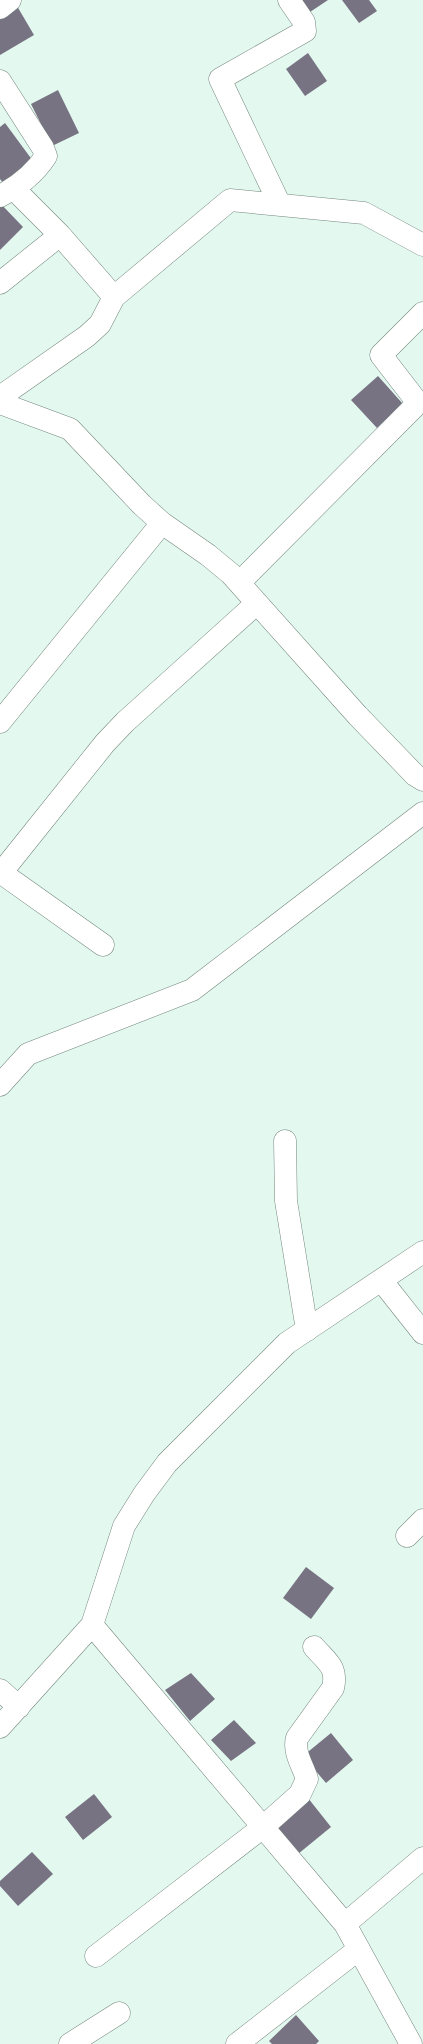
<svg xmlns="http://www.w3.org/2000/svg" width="423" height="2044" font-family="'Varela Round',sans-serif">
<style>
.building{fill:#787383}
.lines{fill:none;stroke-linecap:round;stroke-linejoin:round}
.minor-casing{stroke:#74877f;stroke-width:23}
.minor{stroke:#fff;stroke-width:22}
</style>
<rect width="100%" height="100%" fill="#e3f8ef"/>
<path class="building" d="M 301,0 L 328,0 L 310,12 Z
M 342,0 L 369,0 L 377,11 L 359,23 Z
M 17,6 L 34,35 L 0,55 L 0,16 Z
M 308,53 L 327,81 L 305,96 L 286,69 Z
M 58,90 L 79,133 L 52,146 L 31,104 Z
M 5,123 L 33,161 L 3,183 L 0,179 L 0,127 Z
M 0,203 L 23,227 L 0,250 Z
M 378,376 L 403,404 L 377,428 L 351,400 Z
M 306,1567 L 334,1588 L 311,1619 L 283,1598 Z
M 191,1673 L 215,1699 L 190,1721 L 165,1690 Z
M 234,1720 L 256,1743 L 231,1761 L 211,1740 Z
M 331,1733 L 353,1760 L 326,1783 L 303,1756 Z
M 94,1794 L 112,1817 L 83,1840 L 65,1817 Z
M 308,1798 L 331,1827 L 298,1854 L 275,1825 Z
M 32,1852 L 53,1874 L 18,1906 L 0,1886 L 0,1881 Z
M 296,2015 L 319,2041 L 316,2044 L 272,2044 L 269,2041 Z"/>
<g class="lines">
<defs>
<path id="minor" d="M 0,8 L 10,0
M 0,81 L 43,148 L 46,156 C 35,173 17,187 0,196
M 14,189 L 60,235 L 114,297
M 280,205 L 220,79 L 305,31 L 304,22 L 289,0
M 0,283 L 60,235
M 0,397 L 87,336 L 100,324 L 114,297 L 230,200 L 364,213 L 423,245
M 0,403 L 70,429 L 142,505 L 162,523 L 208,555 L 231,574 L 358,716 L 415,775 L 423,780
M 239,583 L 418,403 L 381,355 L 423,313
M 0,722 L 162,523
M 0,872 L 103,945
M 1,873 L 105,743 L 125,722 L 257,603
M 0,1085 L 28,1054 L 192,990 L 423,813
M 285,1141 L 286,1201 L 307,1330
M 381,1280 L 423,1333
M 407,1536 L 423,1520
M 92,1625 L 345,1924 L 411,2044
M 0,1690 L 19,1707
M 0,1727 L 92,1625 L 124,1526 L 144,1494 L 167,1463 L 287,1343 L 423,1252
M 345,1924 L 423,1858
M 96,1956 L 263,1827 L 300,1794 L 307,1779 C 303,1766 293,1752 297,1738 L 333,1688 C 338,1667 327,1662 314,1647
M 70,2044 L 119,2013
M 237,2044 L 359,1949"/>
</defs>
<use href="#minor" class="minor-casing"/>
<use href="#minor" class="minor"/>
</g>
</svg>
